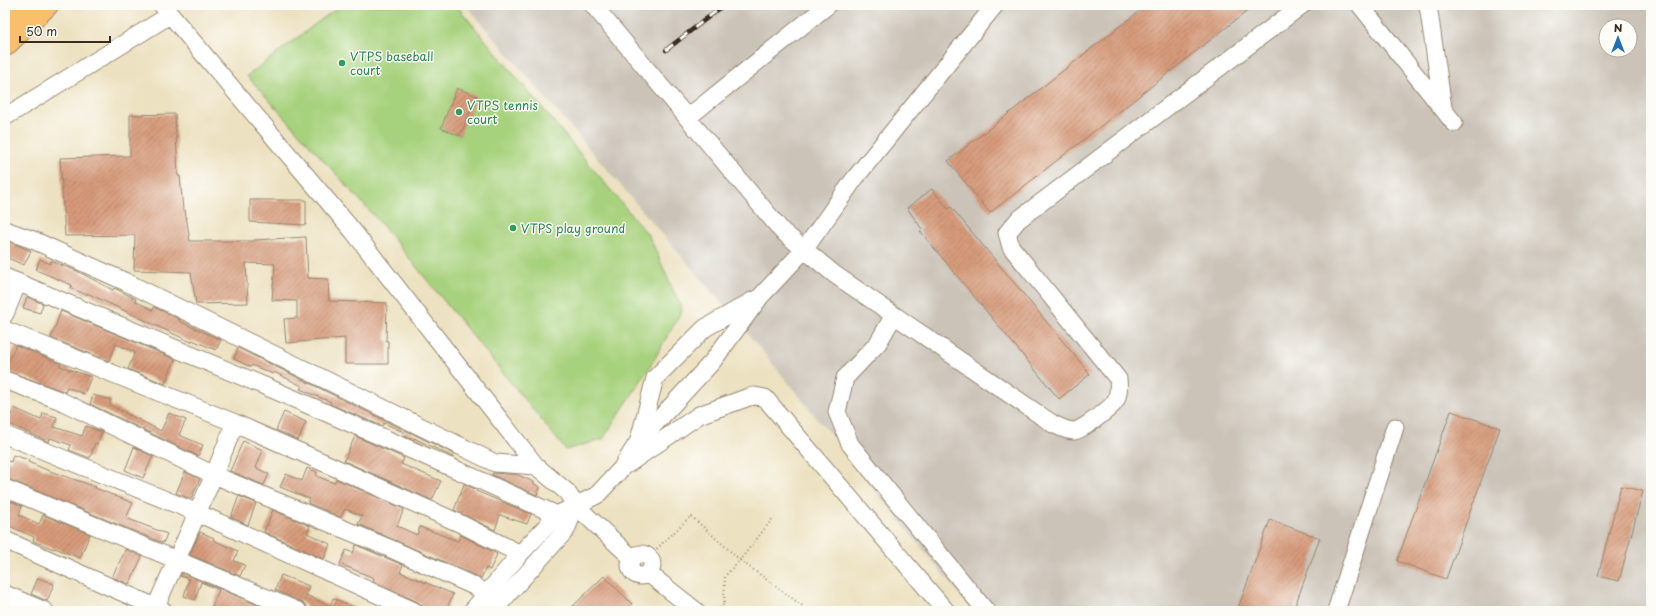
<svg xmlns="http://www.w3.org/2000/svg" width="1656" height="616" font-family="'Playpen Sans',sans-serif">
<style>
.industrial{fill:#cbc3b8;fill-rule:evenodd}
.pitch{fill:#a7d27d;stroke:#717e4e}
.building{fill:url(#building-hatch)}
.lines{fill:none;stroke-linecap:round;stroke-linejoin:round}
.minor-casing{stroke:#94866f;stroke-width:19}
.highway-casing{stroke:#94866f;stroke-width:24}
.path{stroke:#94866f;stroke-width:2;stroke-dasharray:1 3;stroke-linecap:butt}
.minor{stroke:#fff;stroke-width:17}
.highway{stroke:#f9bf6c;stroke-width:22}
.rail-casing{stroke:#3b2a1e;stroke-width:4.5}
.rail{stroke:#fdfcf7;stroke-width:3;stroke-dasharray:9;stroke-linecap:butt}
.leisure-dot{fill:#2e9e5b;stroke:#fdfcf7;stroke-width:1.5}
.labels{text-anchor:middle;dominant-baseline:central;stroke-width:3;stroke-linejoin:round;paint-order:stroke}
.leisure-label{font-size:12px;fill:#27864d;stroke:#fdfcf7;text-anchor:start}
</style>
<defs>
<pattern id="building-hatch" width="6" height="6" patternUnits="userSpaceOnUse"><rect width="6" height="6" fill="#d79b7c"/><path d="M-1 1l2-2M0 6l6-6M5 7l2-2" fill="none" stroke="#b07f65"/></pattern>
</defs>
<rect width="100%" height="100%" fill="#fdfcf7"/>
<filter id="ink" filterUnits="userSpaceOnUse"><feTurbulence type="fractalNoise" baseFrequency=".025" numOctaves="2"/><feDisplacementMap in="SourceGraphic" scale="8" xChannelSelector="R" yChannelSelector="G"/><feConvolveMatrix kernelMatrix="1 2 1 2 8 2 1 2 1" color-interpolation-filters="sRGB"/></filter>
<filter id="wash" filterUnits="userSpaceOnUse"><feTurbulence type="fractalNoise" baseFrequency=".012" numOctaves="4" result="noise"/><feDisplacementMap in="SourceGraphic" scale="16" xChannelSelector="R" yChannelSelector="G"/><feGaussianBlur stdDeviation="0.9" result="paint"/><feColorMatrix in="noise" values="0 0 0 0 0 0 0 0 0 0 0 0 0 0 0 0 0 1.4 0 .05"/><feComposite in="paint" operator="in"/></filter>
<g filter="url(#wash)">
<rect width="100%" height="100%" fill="#ece1c0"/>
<path class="industrial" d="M 466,5 L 1651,5 L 1651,611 L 973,611 L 760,348 ZM 1606,26 L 1630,26 L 1630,50 L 1606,50 Z"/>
<path class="pitch" d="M 343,5 L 456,5 L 649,236 L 682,310 L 651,365 L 603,439 L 566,450 L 378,220 L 247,76 L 330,13 Z"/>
<g id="blocks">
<path class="building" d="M 1147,5 L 1255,5 L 990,213 L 948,161 Z
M 457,88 L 477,96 L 460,136 L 441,128 Z
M 175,114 L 178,176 L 180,176 L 183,210 L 185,210 L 190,241 L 254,241 L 254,240 L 306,237 L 308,278 L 328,279 L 329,301 L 387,303 L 386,341 L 388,341 L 388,364 L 345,364 L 345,338 L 286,343 L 284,319 L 297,318 L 297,301 L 272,300 L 275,264 L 246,263 L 248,303 L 196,304 L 191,272 L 134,270 L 135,235 L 65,236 L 60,158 L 130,156 L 130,115 Z
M 932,189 L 948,209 L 951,207 L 1090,374 L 1059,399 L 920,231 L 922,229 L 907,208 Z
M 250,200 L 306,200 L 306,225 L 250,222 Z
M 10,242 L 31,251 L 24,265 L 5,257 Z
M 40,259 L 50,264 L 51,261 L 77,271 L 113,290 L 114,288 L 136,299 L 135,301 L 153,310 L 154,307 L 180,319 L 179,321 L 221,340 L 216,350 L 192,340 L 191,342 L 87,293 L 87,295 L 71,288 L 72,285 L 36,270 Z
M 27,297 L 43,304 L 40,313 L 23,308 Z
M 61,311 L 175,359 L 165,384 L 128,369 L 135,352 L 116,344 L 109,361 L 51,338 Z
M 16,345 L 61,364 L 60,366 L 91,377 L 84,394 L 67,387 L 65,392 L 5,370 Z
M 238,348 L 402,429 L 401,431 L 384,423 L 382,426 L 330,404 L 331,402 L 300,389 L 302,386 L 274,372 L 273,374 L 252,365 L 251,367 L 234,359 Z
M 93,395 L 111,400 L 110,405 L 161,431 L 169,413 L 186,420 L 179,435 L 203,445 L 198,456 L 90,404 Z
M 14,408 L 41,420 L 43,413 L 57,417 L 54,427 L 82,436 L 86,426 L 102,432 L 97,444 L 95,443 L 90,458 L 69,450 L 71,445 L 50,438 L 49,442 L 7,423 Z
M 1451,411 L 1500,428 L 1446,579 L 1397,561 Z
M 284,412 L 306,422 L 298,440 L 276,430 Z
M 405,430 L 454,454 L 453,457 L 414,438 L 413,440 L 402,435 Z
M 355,436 L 404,458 L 401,464 L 441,481 L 432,500 L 344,461 Z
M 243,441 L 263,450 L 256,468 L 269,474 L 264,485 L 230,471 Z
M 134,447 L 153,456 L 143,478 L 125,470 Z
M 13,455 L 29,460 L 28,462 L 47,470 L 96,487 L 95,488 L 133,503 L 126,518 L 167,534 L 163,543 L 5,478 L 5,460 L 11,462 Z
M 307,468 L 317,472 L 316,476 L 334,483 L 336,479 L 404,509 L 397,526 L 417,535 L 420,527 L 458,541 L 461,535 L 497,554 L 490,570 L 486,568 L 481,578 L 358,524 L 362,516 L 345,509 L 341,517 L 308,503 L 310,499 L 280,487 L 286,474 L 302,481 Z
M 185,472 L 200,479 L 191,499 L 176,493 Z
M 493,473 L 518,475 L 534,482 L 534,484 L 540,487 L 537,495 L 492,475 Z
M 464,484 L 477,490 L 476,491 L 531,514 L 527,524 L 500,515 L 495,530 L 454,510 Z
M 1621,486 L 1643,491 L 1619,581 L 1598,576 Z
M 239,496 L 256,503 L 248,525 L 231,517 Z
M 5,499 L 22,506 L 19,515 L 39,524 L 43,515 L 90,534 L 80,558 L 55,548 L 54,549 L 33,541 L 34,537 L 5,524 Z
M 273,510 L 310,526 L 307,533 L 330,544 L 324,559 L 264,532 Z
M 1270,520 L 1320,538 L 1293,611 L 1237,611 Z
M 200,532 L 214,538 L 213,540 L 238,551 L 234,561 L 245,565 L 240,576 L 190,555 Z
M 356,545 L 403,565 L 400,572 L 453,594 L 446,611 L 424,610 L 422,606 L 418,602 L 373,581 L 374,578 L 340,564 L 346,550 L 353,553 Z
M 126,549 L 142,557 L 129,584 L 112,577 Z
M 182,573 L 272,611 L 210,611 L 219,590 L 201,582 L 195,600 L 184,596 L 189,579 L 180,576 Z
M 281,575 L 309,586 L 306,595 L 330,606 L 333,598 L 362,611 L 308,611 L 306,605 L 302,602 L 275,590 Z
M 604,576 L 632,604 L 624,611 L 568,611 Z
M 38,578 L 54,584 L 47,601 L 31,594 Z"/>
</g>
</g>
<g filter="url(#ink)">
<use href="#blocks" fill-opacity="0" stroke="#94866f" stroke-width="1"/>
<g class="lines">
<defs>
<path id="minor" d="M 162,5 L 353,231 L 536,466 L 567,492 L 575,505 L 632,558
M 593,5 L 782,231 L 834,274 L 1053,424 C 1060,427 1066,431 1074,431 C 1082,430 1112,408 1116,400 C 1119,393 1119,387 1118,379 L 1011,247 L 1007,233 L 1018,220 L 1302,5
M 1360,5 L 1454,123
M 1428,5 L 1443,108
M 5,117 L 170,15
M 687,118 L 828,5
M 5,230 L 33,240 L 126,282 L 495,463 L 536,466
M 5,277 L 267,387 L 455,469 L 557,515 L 566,530
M 5,314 L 18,282
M 894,315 L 878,343 L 845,378 L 837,412 L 850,444 L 986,611
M 5,330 L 235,423
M 5,380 L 59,400 L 214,475 L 389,548 L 476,587 L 486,594
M 5,435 L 198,513 L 414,611
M 639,440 L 655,378 L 705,328 L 754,300
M 628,464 L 699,415 L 749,397 L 755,396 L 765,398 L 946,611
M 5,488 L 298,611
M 5,540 L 164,611
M630 565a11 11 0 1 1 22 0a11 11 0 1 1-22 0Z
M 648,573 L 696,611
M 5,594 L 45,611
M 154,611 L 214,475 L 235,423 L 459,523 L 520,554
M 472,611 L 520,554 L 557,515 L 597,495 L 621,469 L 638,442 L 712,362 L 760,297 L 804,250 L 855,178 L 995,5
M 493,611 L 566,530 L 570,520
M 1336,611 L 1395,427"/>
<path id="highway" d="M 5,23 L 24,5
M 5,45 L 47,5"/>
</defs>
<use href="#minor" class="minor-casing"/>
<use href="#highway" class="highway-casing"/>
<path class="path" d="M 648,557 L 691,516 L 740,560 L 774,517
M 717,611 L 724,604 L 725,576 L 740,560 L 804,607"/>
<use href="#minor" class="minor"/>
<use href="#highway" class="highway"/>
<defs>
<path id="rail" d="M 666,50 L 724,5"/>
</defs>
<use href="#rail" class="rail-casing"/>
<use href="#rail" class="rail"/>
</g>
</g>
<g class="leisure-dot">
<circle cx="342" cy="63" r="4"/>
<circle cx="459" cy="112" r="4"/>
<circle cx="513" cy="228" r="4"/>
</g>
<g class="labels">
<g class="leisure-label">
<text x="350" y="56">VTPS baseball<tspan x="350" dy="14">court</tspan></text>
<text x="467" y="105">VTPS tennis<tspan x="467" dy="14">court</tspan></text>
<text x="521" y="228">VTPS play ground</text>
</g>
</g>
<rect width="1656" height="616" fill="none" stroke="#fdfcf7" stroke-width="20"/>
<g transform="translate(1618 38)"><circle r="19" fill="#fdfcf7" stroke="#afa8a0"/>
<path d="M0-3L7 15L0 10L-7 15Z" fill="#1f6fb2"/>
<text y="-6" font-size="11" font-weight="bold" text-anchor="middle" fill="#3b2a1e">N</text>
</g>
<path d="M20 36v6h90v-6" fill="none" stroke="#3b2a1e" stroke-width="2"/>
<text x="26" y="36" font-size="12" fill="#3b2a1e" stroke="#fdfcf7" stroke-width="3" paint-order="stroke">50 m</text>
</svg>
